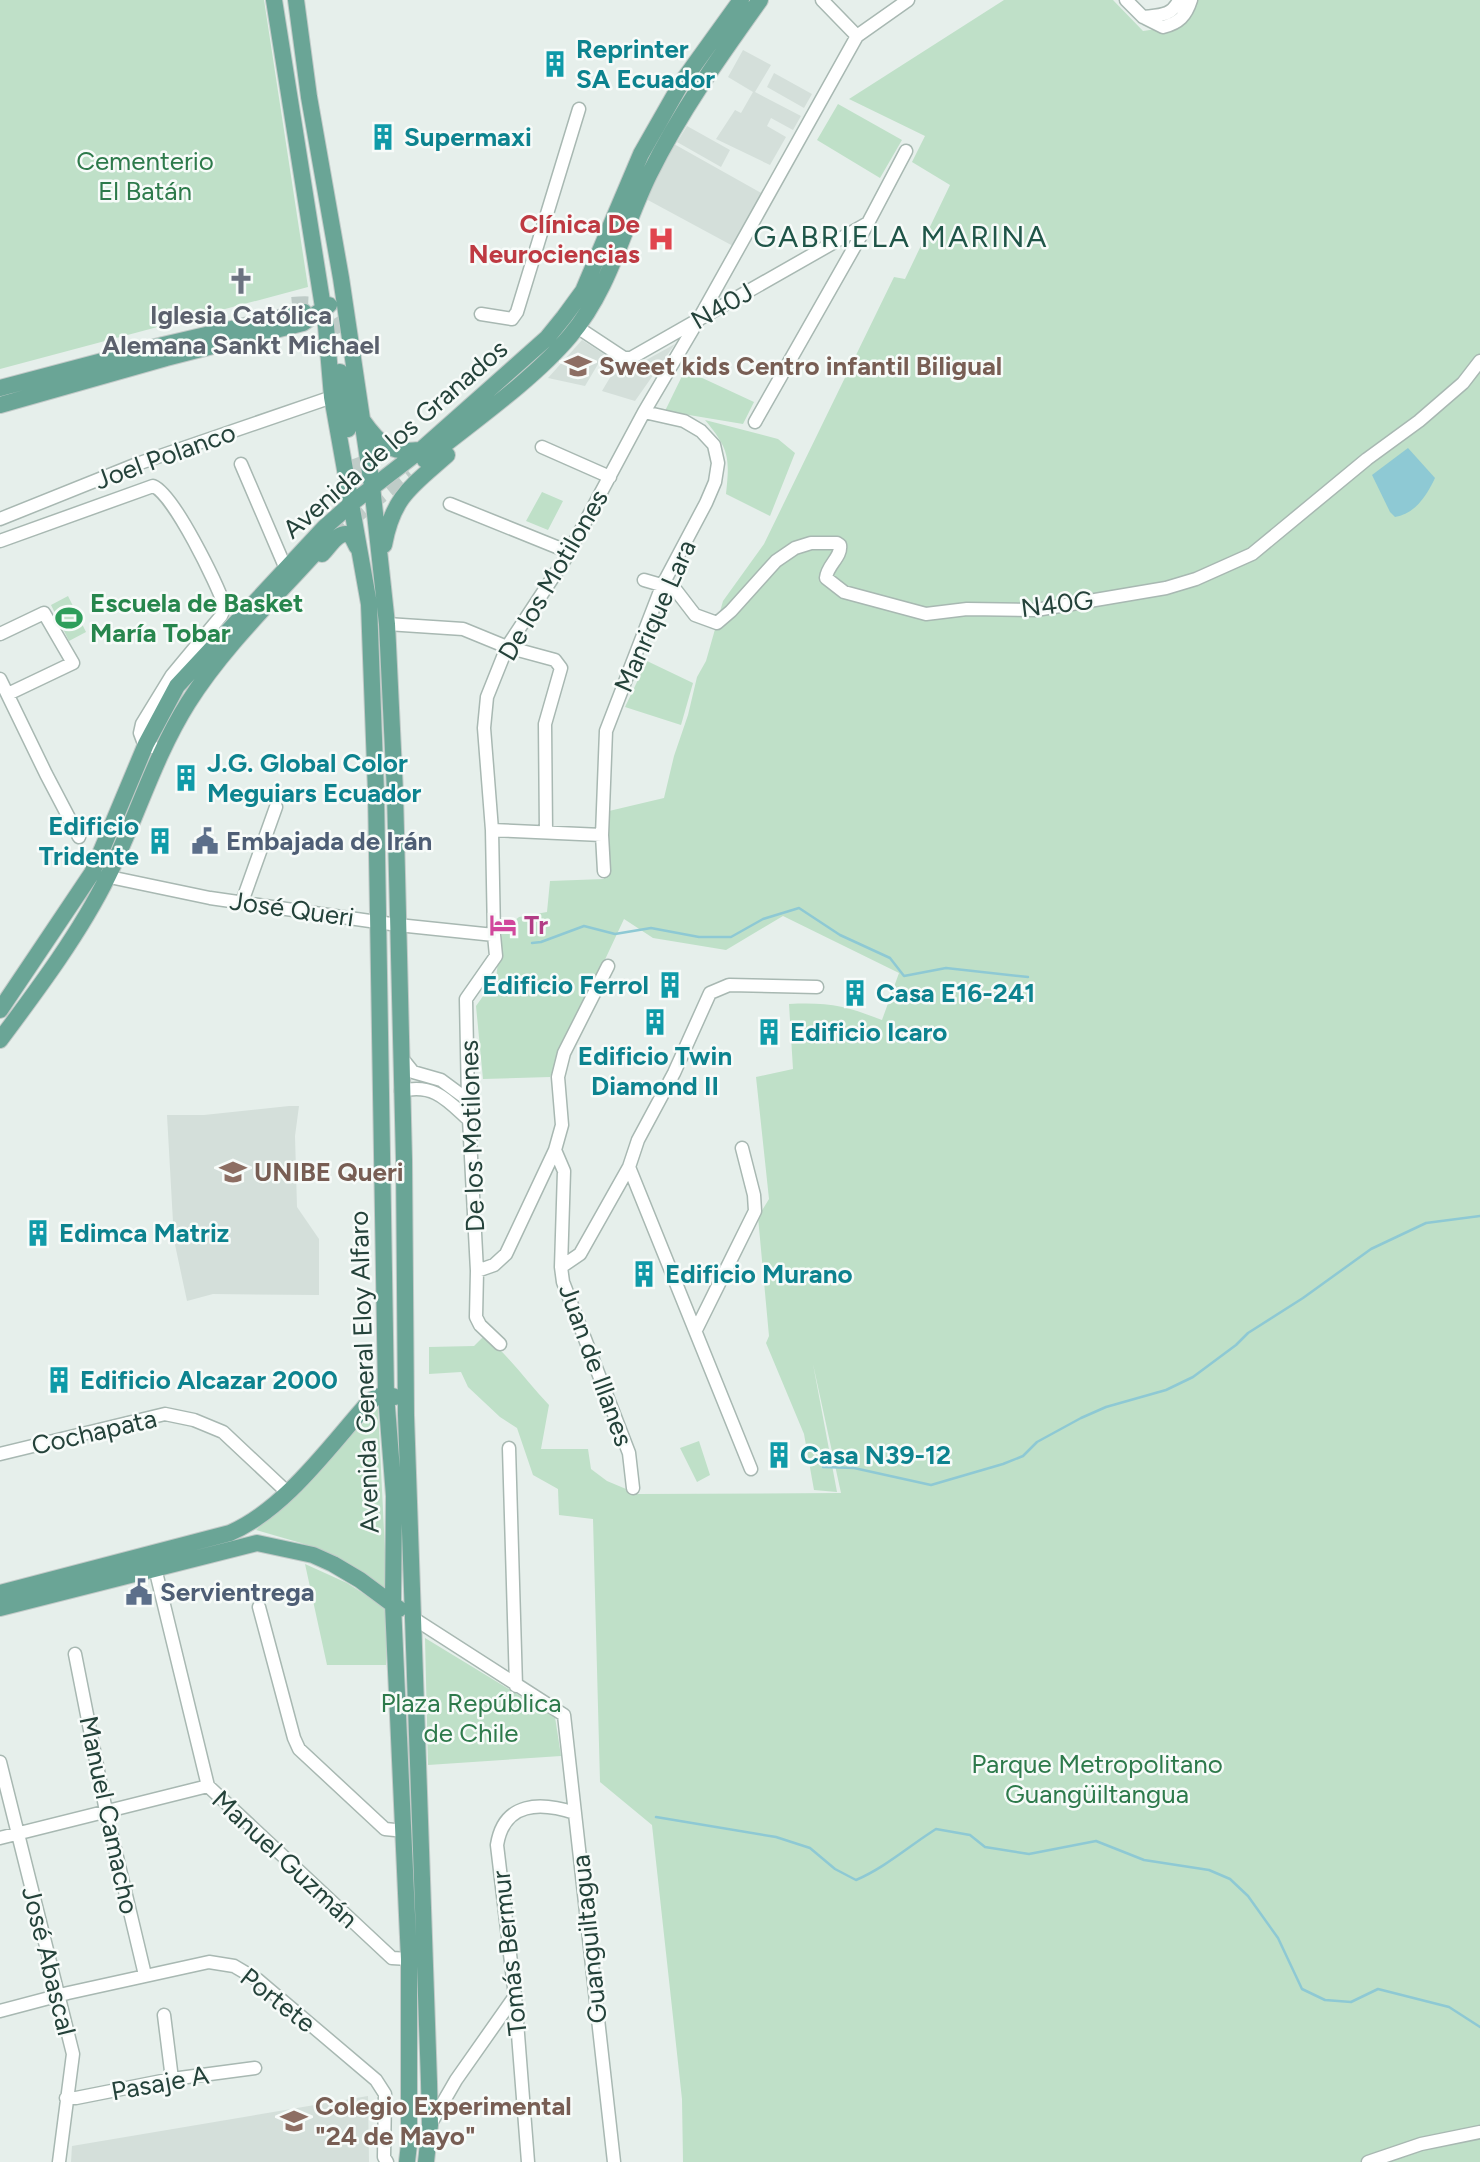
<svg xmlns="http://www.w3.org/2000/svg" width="1480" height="2162" font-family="Figtree,sans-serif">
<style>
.built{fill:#d4dfda}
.green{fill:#bfe0c8}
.water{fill:#8ec9d4}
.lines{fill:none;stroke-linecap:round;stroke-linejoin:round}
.stream{stroke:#8ec9d4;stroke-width:2.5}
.major-tunnel{stroke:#bfccc8;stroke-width:16;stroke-dasharray:16 8;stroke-linecap:butt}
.minor-casing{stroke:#a8b8b2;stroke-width:15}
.major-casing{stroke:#c2cac8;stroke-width:18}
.minor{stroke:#fff;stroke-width:12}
.major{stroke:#6aa596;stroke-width:16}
.labels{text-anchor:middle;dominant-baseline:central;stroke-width:5;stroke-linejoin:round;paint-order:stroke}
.culture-label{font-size:26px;font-weight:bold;fill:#0d838f;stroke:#f7fbf9;text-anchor:start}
.park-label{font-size:26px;fill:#2d7a4b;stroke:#f7fbf9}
.health-label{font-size:26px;font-weight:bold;fill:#be3a42;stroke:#f7fbf9;text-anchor:end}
.street-label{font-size:26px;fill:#24423a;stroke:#f7fbf9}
.worship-label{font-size:26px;font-weight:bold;fill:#5b616d;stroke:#f7fbf9}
.education-label{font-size:26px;font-weight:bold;fill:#785e54;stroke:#f7fbf9;text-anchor:start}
.leisure-label{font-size:26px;font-weight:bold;fill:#27864d;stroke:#f7fbf9;text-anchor:start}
.service-label{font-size:26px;font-weight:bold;fill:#4e5e75;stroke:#f7fbf9;text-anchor:start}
.hotel-label{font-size:26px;font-weight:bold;fill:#b23c85;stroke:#f7fbf9;text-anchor:start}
.quarter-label{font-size:30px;letter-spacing:2px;fill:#1f5548;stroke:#f7fbf9}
</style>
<rect width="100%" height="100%" fill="#e6efeb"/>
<path class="built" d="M 743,50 L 771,65 L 755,92 L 801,116 L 793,130 L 771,118 L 767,126 L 786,137 L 770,165 L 716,139 L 735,110 L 741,113 L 753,92 L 728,77 Z
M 774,73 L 812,94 L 804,108 L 767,87 Z
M 687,126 L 730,150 L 721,167 L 677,142 Z
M 674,144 L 763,194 L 733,246 L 646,199 Z
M 582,340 L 604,354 L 585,386 L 548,378 Z
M 675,344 L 635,401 L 602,391 L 618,364 L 630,369 Z
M 289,1106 L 299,1106 L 295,1136 L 297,1207 L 319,1239 L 319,1295 L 213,1294 L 187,1301 L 174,1240 L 167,1115 L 204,1115 Z
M 368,2096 L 369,2162 L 71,2162 L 72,2146 Z"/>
<path class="green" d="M 0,0 L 264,0 L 308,287 L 0,369 Z
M 1004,0 L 1113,0 L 1143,31 L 1184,25 L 1194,0 L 1480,0 L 1480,2162 L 683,2162 L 682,2099 L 652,1825 L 600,1782 L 593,1519 L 559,1515 L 558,1489 L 533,1475 L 517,1428 L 500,1417 L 468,1387 L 461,1372 L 429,1374 L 429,1347 L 474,1346 L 484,1336 C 509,1355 527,1382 549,1405 L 541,1449 L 588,1449 L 591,1469 L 607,1481 L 638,1494 L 841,1493 L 813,1364 L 837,1492 L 814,1490 L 804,1434 L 766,1343 L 769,1336 L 758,1217 L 769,1199 L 756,1077 L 793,1069 L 789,1004 C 828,1002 846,1006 882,1020 L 899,973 L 783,916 L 726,950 L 653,938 L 624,919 L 550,1077 L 483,1079 L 476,1006 L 496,978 L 502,931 L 519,917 L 547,912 L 550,881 L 604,879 L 609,811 L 664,798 L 674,756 L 688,715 L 697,677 L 706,661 L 723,601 L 764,544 L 894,277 L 905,279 L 950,185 L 912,162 L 925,136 L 849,99 Z
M 838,104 L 902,140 L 880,178 L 817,140 Z
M 685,370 L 754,402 L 743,424 L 665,411 Z
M 705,420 L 778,439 L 795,453 L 770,516 L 726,494 C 730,457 729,449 705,420 Z
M 542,492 L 563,501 L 548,530 L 526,521 Z
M 68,596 L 86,632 L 69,641 L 51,605 Z
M 647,661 L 693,683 L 681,725 L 625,707 Z
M 378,1408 L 387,1592 L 334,1556 L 301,1543 L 256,1530 Z
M 699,1441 L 710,1475 L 697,1482 L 680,1448 Z
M 305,1564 L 347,1583 L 389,1610 L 386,1665 L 327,1665 Z
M 425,1638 L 555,1717 L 561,1756 L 428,1765 Z"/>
<path class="water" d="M 1408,448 L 1435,478 C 1427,495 1415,514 1395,517 L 1390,512 L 1372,475 Z"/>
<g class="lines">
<path class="stream" d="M 532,943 L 541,942 L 584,926 L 615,934 L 651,928 L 699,937 L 731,937 L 763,919 L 799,908 L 840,935 L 890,958 L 904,976 L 946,968 L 1028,977
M 823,1467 L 854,1468 L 931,1485 L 1003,1464 L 1023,1456 L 1037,1442 L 1081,1418 L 1106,1407 L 1166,1390 L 1193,1377 L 1236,1345 L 1248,1333 L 1303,1298 L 1371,1249 L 1426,1223 L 1480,1216
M 656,1817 L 776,1837 L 810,1848 L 835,1869 L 856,1880 C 886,1867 909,1846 936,1829 L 970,1835 L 985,1847 L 1029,1854 L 1096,1841 L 1144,1860 L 1209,1870 L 1230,1879 L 1248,1896 L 1278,1938 L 1302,1989 L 1325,2000 L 1351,2002 L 1378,1989 L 1449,2007 L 1480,2027"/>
<path class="major-tunnel" d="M 292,305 C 324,302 336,308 343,340
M 353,459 C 358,473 364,481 380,483
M 332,535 L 409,472"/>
<defs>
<path id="minor" d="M 822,0 L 857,36
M 1126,0 L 1143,17 L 1163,27 C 1179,23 1186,16 1191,0
M 1143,17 C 1160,15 1172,16 1179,0
M 481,314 L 512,319 L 517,312 L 579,109
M 577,327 L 624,358 L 631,358 L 868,223
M 755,422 L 868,223 L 906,151
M 542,447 L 610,477
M 241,464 L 286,569
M 450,504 L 569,552
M 0,519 L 137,464 L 332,397
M 0,541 L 153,486 C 174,494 217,584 225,607 L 221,616 L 172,675 L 142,724 L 140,733 L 143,741 L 153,747
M 644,580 L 675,589 L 695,615 L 717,623 L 731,611 L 776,561 L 795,548 L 811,543 L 837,543 L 840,545 C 842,557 827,565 826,578 L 844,592 L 926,614 L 967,609 L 1036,610 L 1166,588 L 1196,579 L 1252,554 L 1367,459 L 1419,421 L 1463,383 L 1480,361
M 387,624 L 463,629 L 507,647 L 555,660 L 561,668 L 545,724 L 546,832
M 0,634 L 44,613 L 73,663 L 8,694
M 0,679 L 46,774 L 79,837
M 492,830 L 602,835
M 604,871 L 602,835 L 606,731 L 662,586 L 706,503 L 715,482 L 718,463 L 714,445 L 701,431 L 684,421 L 644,412
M 100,875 L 210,898 L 398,925 L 494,935
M 242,902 L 276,807
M 401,1057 L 413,1072 L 441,1080 L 468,1100
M 401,1091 C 434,1083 447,1100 469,1120
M 555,1150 L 564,1171 L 561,1267 L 563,1282 L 629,1453 L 633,1488
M 629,1167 L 751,1469
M 561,1267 L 580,1254 L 629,1167 L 638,1140 L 674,1073 L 710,993 L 729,985 L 817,987
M 477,1271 L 494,1265 L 506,1254 L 555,1150 L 562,1125 L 558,1077 L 564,1053 L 608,966
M 696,1330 L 755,1211 L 754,1195 L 742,1148
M 500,1344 L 480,1325 L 476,1317 L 477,1271 L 468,1100 L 466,999 L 496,956 L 494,935 L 492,830 L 484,728 L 487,697 L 507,647 L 567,556 L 644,412 L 700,317 L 857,36 L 908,0
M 509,1448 L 516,1686
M 0,1454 L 165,1414 L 194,1420 L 223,1432 L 288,1493
M 155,1568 L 208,1786 L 392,1958 L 409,1959
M 259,1607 L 294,1738 L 299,1749 L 385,1829 L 405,1831
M 413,1618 L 564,1715 L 614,2162
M 75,1654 L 106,1811 L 145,1975
M 0,1762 L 73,2054 L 59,2162
M 0,1838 L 208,1786
M 0,2011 L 68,1993 L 209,1962 L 234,1966 L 258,1980 L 376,2080 L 385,2094 L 384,2157 L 387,2162
M 164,2015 L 172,2079
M 66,2098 L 76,2098 L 172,2079 L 255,2068
M 430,2125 L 456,2080 L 515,1996
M 528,2162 L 515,1996 L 497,1845 C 504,1801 541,1802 575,1813
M 1368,2162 L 1421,2144 L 1480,2132"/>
<path id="major" d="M 274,0 L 326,326 L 332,397 L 369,604 L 376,793 L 386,1394 L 394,1496 L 393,1605 L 409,1959 L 409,2144 L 407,2162
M 296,0 L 309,97 L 341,278 L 372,486 L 387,624 L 395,792 L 404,1160 L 406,1415 L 429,2082 L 430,2125 L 426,2162
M 340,372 L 348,429
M 0,388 L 163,345 L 304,312
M 0,405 L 166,358 L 303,323 L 329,305
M 363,421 C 379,444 391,454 419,450
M 425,460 C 471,423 533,380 570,336 C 610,289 623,228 649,175 C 680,112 720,56 760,0
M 384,545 C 393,496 412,486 447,455
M 322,554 C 331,545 338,530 351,535 L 357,547
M 0,1010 L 92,873 L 146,744 L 177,686 L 325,527 L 352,503 L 422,449 L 547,338 L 564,317 L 583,291 L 641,154 L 682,82 L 741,0
M 0,1040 C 38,989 80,933 108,876 C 136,820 154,757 188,703 C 225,644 279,594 325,542
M 0,1593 L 230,1533 C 285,1509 328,1448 368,1403 C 376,1396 385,1392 395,1397
M 0,1608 L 257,1543 L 313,1555 L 333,1564 L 360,1580 L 399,1609"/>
</defs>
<use href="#minor" class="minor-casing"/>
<use href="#major" class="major-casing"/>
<use href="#minor" class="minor"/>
<use href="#major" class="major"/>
</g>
<defs>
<symbol id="building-bare" viewBox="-9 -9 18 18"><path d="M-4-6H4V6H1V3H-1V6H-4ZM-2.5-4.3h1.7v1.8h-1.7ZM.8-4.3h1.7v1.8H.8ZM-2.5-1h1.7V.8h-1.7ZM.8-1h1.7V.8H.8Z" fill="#0f9aa8" stroke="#f7fbf9" stroke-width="2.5" paint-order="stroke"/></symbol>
<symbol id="hospital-bare" viewBox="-9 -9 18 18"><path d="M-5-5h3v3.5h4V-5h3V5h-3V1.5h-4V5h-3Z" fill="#e0444e" stroke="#f7fbf9" stroke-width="2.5" paint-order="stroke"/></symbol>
<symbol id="church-bare" viewBox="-9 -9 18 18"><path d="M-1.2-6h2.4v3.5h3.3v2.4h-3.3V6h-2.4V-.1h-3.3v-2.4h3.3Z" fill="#6b7280" stroke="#f7fbf9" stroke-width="2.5" paint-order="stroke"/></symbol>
<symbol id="school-bare" viewBox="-9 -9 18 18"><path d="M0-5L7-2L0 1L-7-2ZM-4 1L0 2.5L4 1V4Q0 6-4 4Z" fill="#8d6e63" stroke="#f7fbf9" stroke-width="2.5" paint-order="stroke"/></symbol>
<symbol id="stadium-bare" viewBox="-9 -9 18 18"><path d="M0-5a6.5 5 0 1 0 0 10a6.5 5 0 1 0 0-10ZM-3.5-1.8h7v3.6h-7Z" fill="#2e9e5b" stroke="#f7fbf9" stroke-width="2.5" paint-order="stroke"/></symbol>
<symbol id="civic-bare" viewBox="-9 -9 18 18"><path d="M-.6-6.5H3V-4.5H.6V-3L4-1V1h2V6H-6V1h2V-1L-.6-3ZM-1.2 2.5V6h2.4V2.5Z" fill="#5c6f8a" stroke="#f7fbf9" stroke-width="2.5" paint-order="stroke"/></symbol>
<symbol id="hotel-bare" viewBox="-9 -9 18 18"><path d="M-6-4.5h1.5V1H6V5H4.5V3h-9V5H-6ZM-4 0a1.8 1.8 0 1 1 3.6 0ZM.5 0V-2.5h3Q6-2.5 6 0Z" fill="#d1479c" stroke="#f7fbf9" stroke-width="2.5" paint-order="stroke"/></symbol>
<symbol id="university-bare" viewBox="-9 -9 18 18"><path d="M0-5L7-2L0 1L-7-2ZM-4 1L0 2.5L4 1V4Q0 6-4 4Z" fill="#8d6e63" stroke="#f7fbf9" stroke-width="2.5" paint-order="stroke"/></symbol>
</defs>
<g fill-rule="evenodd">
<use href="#building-bare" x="536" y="45" width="38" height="38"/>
<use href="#building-bare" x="364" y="118" width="38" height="38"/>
<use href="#hospital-bare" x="642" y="220" width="38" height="38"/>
<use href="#church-bare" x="222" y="262" width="38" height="38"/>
<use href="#school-bare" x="559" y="347" width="38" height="38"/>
<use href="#stadium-bare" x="50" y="599" width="38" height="38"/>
<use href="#building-bare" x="167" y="759" width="38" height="38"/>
<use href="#building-bare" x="141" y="822" width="38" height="38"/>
<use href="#civic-bare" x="186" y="822" width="38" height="38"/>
<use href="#hotel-bare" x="484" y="906" width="38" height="38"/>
<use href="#building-bare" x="651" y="966" width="38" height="38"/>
<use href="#building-bare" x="836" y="974" width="38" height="38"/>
<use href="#building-bare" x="636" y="1003" width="38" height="38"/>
<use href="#building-bare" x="750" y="1013" width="38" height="38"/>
<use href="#university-bare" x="214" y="1153" width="38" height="38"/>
<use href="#building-bare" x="19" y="1214" width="38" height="38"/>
<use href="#building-bare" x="625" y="1255" width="38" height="38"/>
<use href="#building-bare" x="40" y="1361" width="38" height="38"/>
<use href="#building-bare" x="760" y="1436" width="38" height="38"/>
<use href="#civic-bare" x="120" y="1573" width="38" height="38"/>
<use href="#university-bare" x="275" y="2102" width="38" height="38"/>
</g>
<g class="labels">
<g class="culture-label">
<text x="576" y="49">Reprinter<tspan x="576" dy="30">SA Ecuador</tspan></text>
<text x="404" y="137">Supermaxi</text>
<text x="207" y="763">J.G. Global Color<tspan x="207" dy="30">Meguiars Ecuador</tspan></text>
<text x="139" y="826" text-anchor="end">Edificio<tspan x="139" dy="30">Tridente</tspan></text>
<text x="649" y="985" text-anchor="end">Edificio Ferrol</text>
<text x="876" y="993">Casa E16-241</text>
<text x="790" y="1032">Edificio Icaro</text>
<text x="655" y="1056" text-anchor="middle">Edificio Twin<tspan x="655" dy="30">Diamond II</tspan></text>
<text x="59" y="1233">Edimca Matriz</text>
<text x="665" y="1274">Edificio Murano</text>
<text x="80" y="1380">Edificio Alcazar 2000</text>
<text x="800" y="1455">Casa N39-12</text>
</g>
<g class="park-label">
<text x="145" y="161">Cementerio<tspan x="145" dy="30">El Batán</tspan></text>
<text x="471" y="1703">Plaza República<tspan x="471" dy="30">de Chile</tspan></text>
<text x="1097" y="1764">Parque Metropolitano<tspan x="1097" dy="30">Guangüiltangua</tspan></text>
</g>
<g class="health-label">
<text x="640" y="224">Clínica De<tspan x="640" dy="30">Neurociencias</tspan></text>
</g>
<g class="street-label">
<text transform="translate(722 306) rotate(-30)">N40J</text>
<text transform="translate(395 439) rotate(-41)">Avenida de los Granados</text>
<text transform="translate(165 456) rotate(-20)">Joel Polanco</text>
<text transform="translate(553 575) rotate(-60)">De los Motilones</text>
<text transform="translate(1057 604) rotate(-7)">N40G</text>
<text transform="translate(655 616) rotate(-66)">Manrique Lara</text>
<text transform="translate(292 909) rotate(8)">José Queri</text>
<text transform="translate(472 1136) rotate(-92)">De los Motilones</text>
<text transform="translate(596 1365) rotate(70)">Juan de Illanes</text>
<text transform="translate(364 1372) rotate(-92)">Avenida General Eloy Alfaro</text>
<text transform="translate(94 1432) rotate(-13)">Cochapata</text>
<text transform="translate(109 1815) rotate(78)">Manuel Camacho</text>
<text transform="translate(285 1859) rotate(43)">Manuel Guzmán</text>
<text transform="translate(589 1939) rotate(-96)">Guanguiltagua</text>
<text transform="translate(509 1953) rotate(-96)">Tomás Bermur</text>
<text transform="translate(49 1961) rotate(76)">José Abascal</text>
<text transform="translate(278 2000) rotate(38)">Portete</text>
<text transform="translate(160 2083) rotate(-10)">Pasaje A</text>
</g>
<g class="worship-label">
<text x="241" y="315">Iglesia Católica<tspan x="241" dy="30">Alemana Sankt Michael</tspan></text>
</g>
<g class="education-label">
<text x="599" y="366">Sweet kids Centro infantil Biligual</text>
<text x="254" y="1172">UNIBE Queri</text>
<text x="315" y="2106">Colegio Experimental<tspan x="315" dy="30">"24 de Mayo"</tspan></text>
</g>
<g class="leisure-label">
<text x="90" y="603">Escuela de Basket<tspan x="90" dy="30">María Tobar</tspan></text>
</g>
<g class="service-label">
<text x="226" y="841">Embajada de Irán</text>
<text x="160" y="1592">Servientrega</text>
</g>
<g class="hotel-label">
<text x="524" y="925">Tr</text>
</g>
<g class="quarter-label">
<text x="901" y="236">GABRIELA MARINA</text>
</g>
</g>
</svg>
